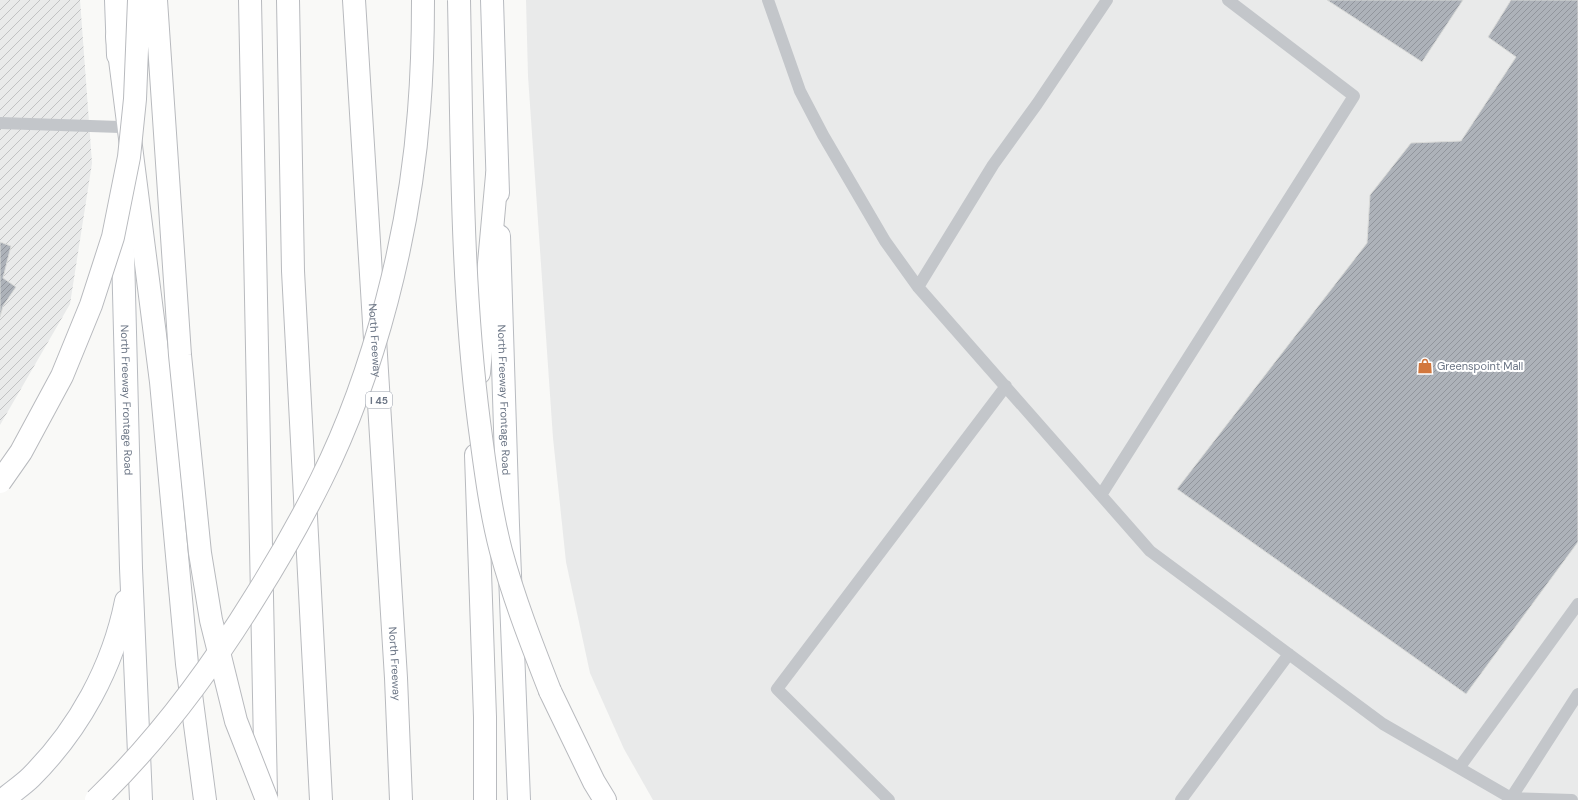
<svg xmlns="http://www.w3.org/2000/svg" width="1578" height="800" font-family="'DM Sans',sans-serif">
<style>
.built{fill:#e9eaea}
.industrial{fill:url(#industrial-furrows)}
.building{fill:url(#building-hatch);stroke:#dadbd9}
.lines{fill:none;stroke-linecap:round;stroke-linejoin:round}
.secondary-casing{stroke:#b8bbc0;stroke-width:24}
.highway-casing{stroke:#b8babe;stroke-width:24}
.lane{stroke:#c3c6ca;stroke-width:12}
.secondary{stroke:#fff;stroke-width:22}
.highway{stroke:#fff;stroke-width:22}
.highway-bridge-casing{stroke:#b8babe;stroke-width:24;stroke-linecap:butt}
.highway-bridge{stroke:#fff;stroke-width:22}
.labels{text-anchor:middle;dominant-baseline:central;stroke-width:4;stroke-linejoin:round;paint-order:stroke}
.shield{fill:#fff;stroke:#979eaa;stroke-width:1}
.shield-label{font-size:10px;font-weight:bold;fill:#6b7585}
.street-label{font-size:11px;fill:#6b7585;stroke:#fff}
.poi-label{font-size:11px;fill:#6b7585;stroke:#fff;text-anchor:start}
</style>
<defs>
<pattern id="industrial-furrows" width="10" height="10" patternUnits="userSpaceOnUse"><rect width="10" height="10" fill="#e9eaea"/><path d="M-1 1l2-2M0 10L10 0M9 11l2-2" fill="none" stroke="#c1c2c3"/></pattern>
<pattern id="building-hatch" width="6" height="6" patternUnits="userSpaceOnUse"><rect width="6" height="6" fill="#adb2b9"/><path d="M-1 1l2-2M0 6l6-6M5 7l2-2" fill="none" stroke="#91959c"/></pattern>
</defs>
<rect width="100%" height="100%" fill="#f9f9f7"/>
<path class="built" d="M 526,0 L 1578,0 L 1578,800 L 653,800 L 624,749 L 590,673 L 566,562 L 553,438 L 528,76 Z"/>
<path class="industrial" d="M 0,0 L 80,0 L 92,163 L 70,304 L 0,425 Z"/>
<path class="building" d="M 1327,0 L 1463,0 L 1422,62 Z
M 1511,0 L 1578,0 L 1578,542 L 1466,694 L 1177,489 L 1367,243 L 1370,195 L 1411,143 L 1461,141 L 1516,57 L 1488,37 Z
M 0,242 L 11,246 L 3,278 L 16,287 L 3,306 L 0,317 Z"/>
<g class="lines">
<defs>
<g id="secondary">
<path d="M 116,0 L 118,55"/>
<path d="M 492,0 L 498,193"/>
<path id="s1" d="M 122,214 L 131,568 L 141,800"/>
<path id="s2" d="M 499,236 L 508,525 L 519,800"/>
<path d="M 3,800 C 12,792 23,785 31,777 C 79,729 113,667 126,601"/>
</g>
<g id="highway">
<path d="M 250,0 L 266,795"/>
<path d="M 288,0 L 293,271 L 321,800"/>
<path id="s3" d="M 354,0 L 396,678 L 401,800"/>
<path d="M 117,36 L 161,382 L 187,664 L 205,800"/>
<path d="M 479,373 L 497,175"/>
<path d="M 476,455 L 485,717 L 485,800"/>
<path d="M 550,691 L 594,782 L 605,800"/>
</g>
</defs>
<use href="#secondary" class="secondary-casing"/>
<use href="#highway" class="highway-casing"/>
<path class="lane" d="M 768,0 L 800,91 L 823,135 L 885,241 L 918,287 L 1150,551 L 1383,724 L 1511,798 L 1572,800
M 0,123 L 120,127
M 918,287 L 993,165 L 1037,104 L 1107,0
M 1101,495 L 1354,96 L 1228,0
M 1459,768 L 1578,604
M 1511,798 L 1578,694
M 889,800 L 777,689 L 1006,386
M 1181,800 L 1289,654"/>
<use href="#secondary" class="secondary"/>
<use href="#highway" class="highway"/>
<defs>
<path id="highway-bridge" d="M 156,0 L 180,355 L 200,553 L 211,620 L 236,721 L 267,800
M 459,0 C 462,141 461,283 479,422 C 485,466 490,509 501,551 C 514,599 532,645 550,691
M 0,482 L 21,452 L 62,376 L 91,305 L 113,237 L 129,157 L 135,99 L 139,0
M 96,800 C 158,740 210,670 255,597 C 279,559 301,520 321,480 C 375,372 410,232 419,111 C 422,74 423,37 423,0"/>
</defs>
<use href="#highway-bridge" class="highway-bridge-casing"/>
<use href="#highway-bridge" class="highway-bridge"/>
</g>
<defs>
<symbol id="shop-bare" viewBox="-9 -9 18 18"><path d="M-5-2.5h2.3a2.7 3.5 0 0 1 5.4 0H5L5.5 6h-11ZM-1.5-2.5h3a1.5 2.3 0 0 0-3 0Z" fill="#d2773d" stroke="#fff" stroke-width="2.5" paint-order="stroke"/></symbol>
</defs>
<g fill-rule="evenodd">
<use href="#shop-bare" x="1414" y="355" width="22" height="22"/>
</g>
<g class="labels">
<rect class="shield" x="366" y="392" width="26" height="16" rx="3"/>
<g class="shield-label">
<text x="379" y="400">I 45</text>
</g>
<g class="street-label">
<text stroke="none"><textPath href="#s3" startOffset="341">North Freeway</textPath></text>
<text stroke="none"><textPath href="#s1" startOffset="186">North Freeway Frontage Road</textPath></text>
<text stroke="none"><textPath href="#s2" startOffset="164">North Freeway Frontage Road</textPath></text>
<text stroke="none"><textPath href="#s3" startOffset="665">North Freeway</textPath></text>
</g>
<g class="poi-label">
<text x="1437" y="366">Greenspoint Mall</text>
</g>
</g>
</svg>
